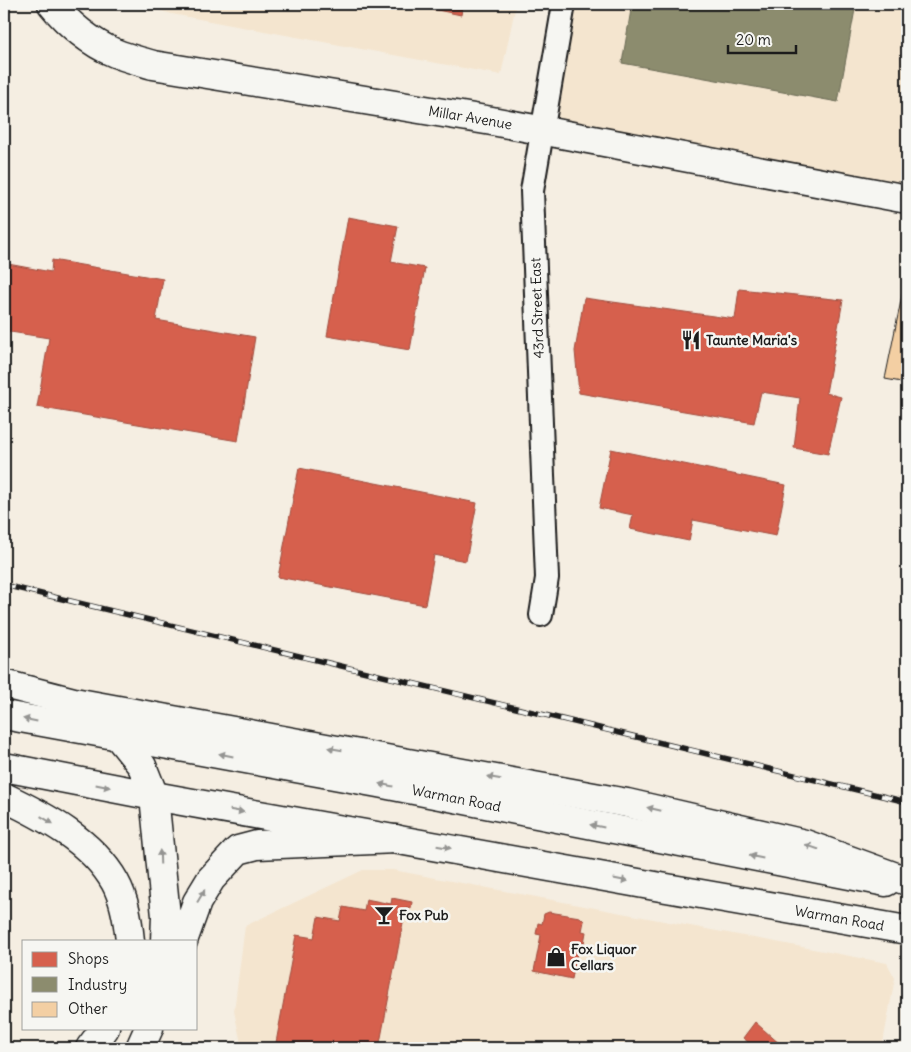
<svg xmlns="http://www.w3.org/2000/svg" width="911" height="1052" font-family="Delius,sans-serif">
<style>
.built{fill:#f4e5cf}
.shops{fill:#d6604d;stroke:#9e4c3e}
.industry{fill:#8c8c6e;stroke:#6a6a55}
.building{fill:#f3cfa3;stroke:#1c1c1c}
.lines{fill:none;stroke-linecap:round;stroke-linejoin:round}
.street-casing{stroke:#1c1c1c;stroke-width:26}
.secondary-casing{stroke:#1c1c1c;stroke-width:31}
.highway-casing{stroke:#1c1c1c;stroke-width:31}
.street{stroke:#f6f6f2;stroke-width:22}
.secondary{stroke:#f6f6f2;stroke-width:28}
.highway{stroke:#f6f6f2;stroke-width:28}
.rail-casing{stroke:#1c1c1c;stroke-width:5.5}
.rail{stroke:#f6f6f2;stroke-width:4;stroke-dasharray:11;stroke-linecap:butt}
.oneway{fill:#949492}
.labels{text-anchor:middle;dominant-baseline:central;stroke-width:5;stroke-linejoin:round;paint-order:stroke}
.street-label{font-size:14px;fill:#1c1c1c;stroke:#f6f6f2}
.poi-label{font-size:14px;font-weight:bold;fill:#1c1c1c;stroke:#f6f6f2;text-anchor:start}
</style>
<rect width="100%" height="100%" fill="#f5eee2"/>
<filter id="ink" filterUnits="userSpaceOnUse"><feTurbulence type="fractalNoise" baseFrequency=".02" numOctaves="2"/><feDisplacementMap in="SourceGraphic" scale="10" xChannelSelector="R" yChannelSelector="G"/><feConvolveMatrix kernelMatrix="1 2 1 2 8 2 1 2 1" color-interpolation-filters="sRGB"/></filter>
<g filter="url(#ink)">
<path class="built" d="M 137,4 L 516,4 L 501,75 L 172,14 Z
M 564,4 L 907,4 L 907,199 L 543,131 Z
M 363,870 L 393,870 L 887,963 L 895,978 L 882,1048 L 242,1048 L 234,1011 L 245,926 Z"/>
<path class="shops" d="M 409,4 L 463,4 L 461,15 Z
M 348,217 L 398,226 L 391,262 L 425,268 L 410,350 L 327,336 Z
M 52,260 L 163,279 L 156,320 L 255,337 L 238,441 L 37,407 L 49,338 L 4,331 L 4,287 L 8,264 L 51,272 Z
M 739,289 L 843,300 L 826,393 L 841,397 L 828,454 L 794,448 L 800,398 L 761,392 L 754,423 L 579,393 L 575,351 L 584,298 L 735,319 Z
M 611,449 L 786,485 L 776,536 L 693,520 L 689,541 L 630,529 L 633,515 L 599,508 Z
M 299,468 L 477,503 L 466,561 L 434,555 L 425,605 L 278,577 Z
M 392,898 L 412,902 L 411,908 L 406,907 L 379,1048 L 275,1048 L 296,935 L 314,938 L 318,917 L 340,921 L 343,907 L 364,911 L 366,899 L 391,904 Z
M 549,912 L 580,917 L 584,921 L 582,931 L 586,932 L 584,943 L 579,942 L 572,979 L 534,971 L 541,935 L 536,934 L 538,923 L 542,924 L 544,914 Z
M 755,1022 L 781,1045 L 778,1048 L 756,1048 L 743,1038 Z"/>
<path class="industry" d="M 632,4 L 856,4 L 838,102 L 622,63 Z"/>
<path class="building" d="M 906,276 L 907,276 L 907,383 L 885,379 Z"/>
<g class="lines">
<defs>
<path id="street" d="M 541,615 L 547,578 L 532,191 L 564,4"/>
<g id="secondary">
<path id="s1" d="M 52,4 C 68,24 91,43 115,53 C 127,58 140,61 153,65 L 492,121 L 907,199"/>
<path id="s2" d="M 4,715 L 378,783 L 886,882"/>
<path id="s3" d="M 4,767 L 154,796 L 655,886 L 907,930"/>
</g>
<path id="highway" d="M 4,684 L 74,702 L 627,803 L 805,844 L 907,881
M 117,735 L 142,766 L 154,796 L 166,916 L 165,941
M 4,797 C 44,816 92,841 115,882 C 125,900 128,921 130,941
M 183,941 L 197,902 L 211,879 L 238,850 L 257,845 L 396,839
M 90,1048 L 105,1028
M 140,1048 L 149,1028"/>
</defs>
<use href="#street" class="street-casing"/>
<use href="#secondary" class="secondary-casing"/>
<use href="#highway" class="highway-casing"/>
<use href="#street" class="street"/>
<use href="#secondary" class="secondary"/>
<use href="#highway" class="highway"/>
<defs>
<path id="rail" d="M 4,585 L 907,802"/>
</defs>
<use href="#rail" class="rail-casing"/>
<use href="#rail" class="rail"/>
</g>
<defs><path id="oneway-solid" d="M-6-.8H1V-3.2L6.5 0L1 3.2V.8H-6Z" transform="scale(1.25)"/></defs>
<g class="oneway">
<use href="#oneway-solid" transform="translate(30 720) rotate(-169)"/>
<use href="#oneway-solid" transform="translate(335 749) rotate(-170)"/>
<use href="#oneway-solid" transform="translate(226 755) rotate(-169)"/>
<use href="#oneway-solid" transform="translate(494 778) rotate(-170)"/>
<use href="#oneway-solid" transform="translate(386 785) rotate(-169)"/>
<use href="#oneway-solid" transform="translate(103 786) rotate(11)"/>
<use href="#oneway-solid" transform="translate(654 809) rotate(-167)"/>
<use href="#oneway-solid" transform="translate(237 811) rotate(10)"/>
<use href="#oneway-solid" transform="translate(47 820) rotate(31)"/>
<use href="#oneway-solid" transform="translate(597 826) rotate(-169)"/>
<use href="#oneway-solid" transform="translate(444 847) rotate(10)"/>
<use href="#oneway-solid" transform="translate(812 847) rotate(-161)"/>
<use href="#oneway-solid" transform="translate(160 857) rotate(-92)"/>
<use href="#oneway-solid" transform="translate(756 857) rotate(-169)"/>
<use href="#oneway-solid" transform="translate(621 880) rotate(11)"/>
<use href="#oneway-solid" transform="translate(201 896) rotate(-59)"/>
</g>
</g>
<defs>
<symbol id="restaurant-bare" viewBox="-9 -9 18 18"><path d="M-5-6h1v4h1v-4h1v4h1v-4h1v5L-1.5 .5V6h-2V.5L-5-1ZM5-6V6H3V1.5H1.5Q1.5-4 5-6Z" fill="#1c1c1c" stroke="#f6f6f2" stroke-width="2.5" paint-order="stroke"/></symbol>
<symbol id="bar-bare" viewBox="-9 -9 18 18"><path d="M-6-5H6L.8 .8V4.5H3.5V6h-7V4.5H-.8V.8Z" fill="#1c1c1c" stroke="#f6f6f2" stroke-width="2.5" paint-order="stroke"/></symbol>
<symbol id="shop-bare" viewBox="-9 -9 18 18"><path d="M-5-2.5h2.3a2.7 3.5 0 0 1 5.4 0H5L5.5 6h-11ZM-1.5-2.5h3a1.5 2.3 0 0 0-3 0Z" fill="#1c1c1c" stroke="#f6f6f2" stroke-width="2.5" paint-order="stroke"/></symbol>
</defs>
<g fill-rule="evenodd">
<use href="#restaurant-bare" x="677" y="326" width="28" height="28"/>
<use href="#bar-bare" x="370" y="901" width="28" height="28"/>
<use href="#shop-bare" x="542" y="943" width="28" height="28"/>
</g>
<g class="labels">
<g class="street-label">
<text stroke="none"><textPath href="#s1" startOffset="442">Millar Avenue</textPath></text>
<text transform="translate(537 308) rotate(-92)">43rd Street East</text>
<text stroke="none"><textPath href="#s2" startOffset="460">Warman Road</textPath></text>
<text stroke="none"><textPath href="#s3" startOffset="849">Warman Road</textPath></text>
</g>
<g class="poi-label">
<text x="706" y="340">Taunte Maria's</text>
<text x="399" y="915">Fox Pub</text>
<text x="571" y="949">Fox Liquor<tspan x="571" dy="16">Cellars</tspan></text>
</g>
</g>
<rect width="911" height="1052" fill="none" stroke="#f6f6f2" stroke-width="20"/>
<rect x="10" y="10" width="891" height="1032" fill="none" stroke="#1c1c1c" stroke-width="2" filter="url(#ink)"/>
<rect x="22" y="940" width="175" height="90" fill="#f6f6f2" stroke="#9f9f9c"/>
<rect x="32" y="952" width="25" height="15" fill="#d6604d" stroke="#9f9f9c"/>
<text x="68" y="964" font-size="15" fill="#1c1c1c">Shops</text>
<rect x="32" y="977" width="25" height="15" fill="#8c8c6e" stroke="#9f9f9c"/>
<text x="68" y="990" font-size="15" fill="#1c1c1c">Industry</text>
<rect x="32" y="1002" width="25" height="15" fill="#f3cfa3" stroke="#9f9f9c"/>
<text x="68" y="1014" font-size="15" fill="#1c1c1c">Other</text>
<path d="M728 45v8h68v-8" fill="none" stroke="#1c1c1c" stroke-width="2.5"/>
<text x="736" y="45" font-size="15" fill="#1c1c1c" stroke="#f6f6f2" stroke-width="4" paint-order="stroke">20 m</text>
</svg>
